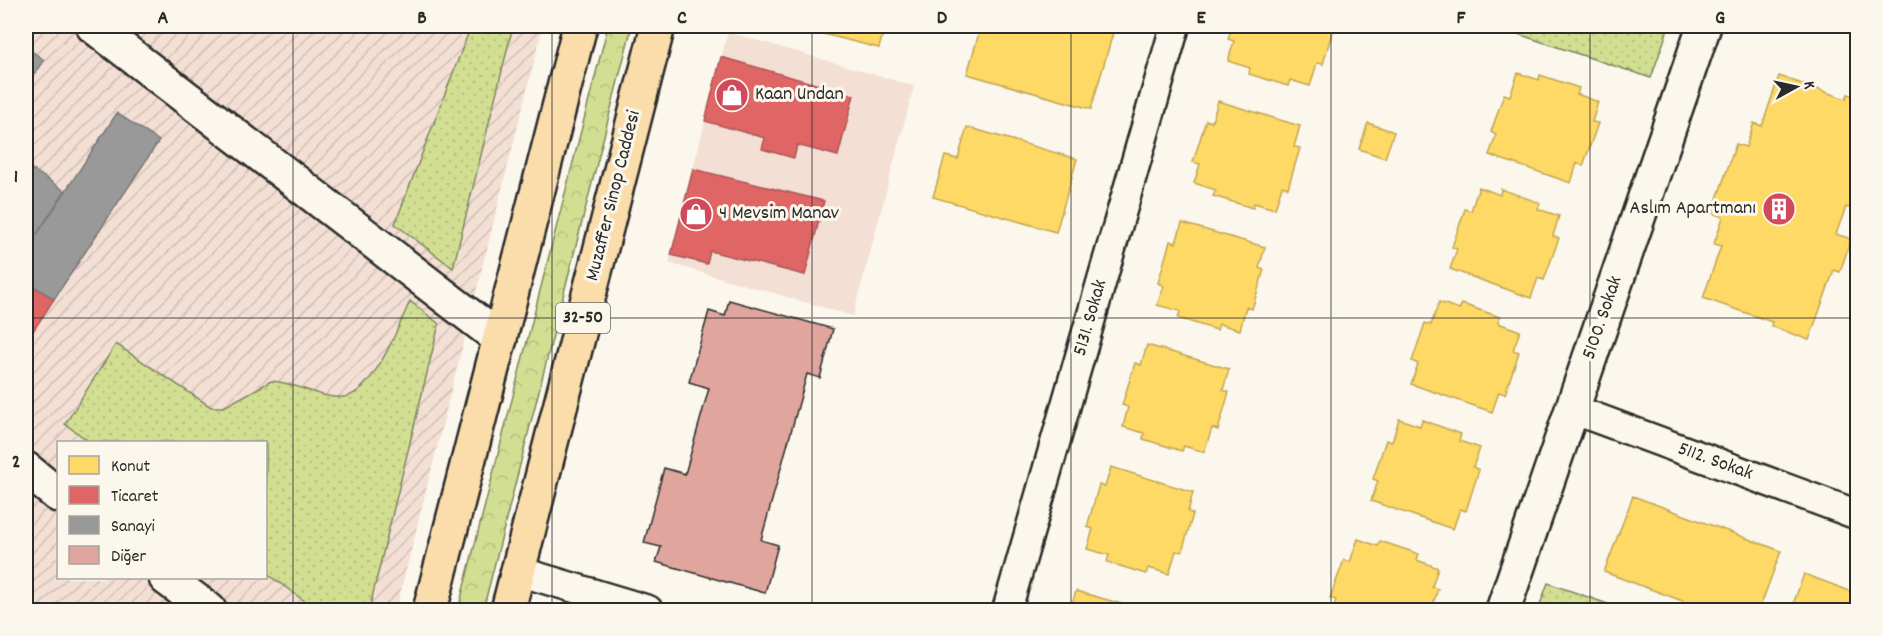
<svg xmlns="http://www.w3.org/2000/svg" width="1883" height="636" font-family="Dekko,sans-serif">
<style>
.built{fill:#f3dfd4}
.industrial{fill:url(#industrial-furrows);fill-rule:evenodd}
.grass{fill:url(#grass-dots);stroke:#7e855e;stroke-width:1.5}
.forest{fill:url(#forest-crowns);stroke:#7e855e;stroke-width:1.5}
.homes{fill:#ffd966;stroke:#bfa554;stroke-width:1.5}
.shops{fill:#e06666;stroke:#aa5454;stroke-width:1.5}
.industry{fill:#999;stroke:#787878;stroke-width:1.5}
.building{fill:#e0a69d;stroke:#2b2b2b;stroke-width:1.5}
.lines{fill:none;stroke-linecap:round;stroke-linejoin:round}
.service-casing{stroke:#2b2b2b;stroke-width:33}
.minor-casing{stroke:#2b2b2b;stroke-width:38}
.primary-casing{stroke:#2b2b2b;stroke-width:38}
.service{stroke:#fbf7ec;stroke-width:28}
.minor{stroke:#fbf7ec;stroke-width:33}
.primary{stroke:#faddab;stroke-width:33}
.grid{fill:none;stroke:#2b2b2b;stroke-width:1.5;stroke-opacity:0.55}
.labels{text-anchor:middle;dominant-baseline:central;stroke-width:6;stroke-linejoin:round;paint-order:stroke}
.shield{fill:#fbf7ec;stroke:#696865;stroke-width:1.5}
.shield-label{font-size:18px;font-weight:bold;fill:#2b2b2b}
.poi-label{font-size:20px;fill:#2b2b2b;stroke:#fbf7ec;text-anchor:start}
.street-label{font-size:20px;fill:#2b2b2b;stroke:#fbf7ec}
.neatline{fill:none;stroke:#2b2b2b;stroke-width:2}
.grid-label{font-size:20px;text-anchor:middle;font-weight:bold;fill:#2b2b2b}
</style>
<defs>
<pattern id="industrial-furrows" width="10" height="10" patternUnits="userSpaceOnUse" patternTransform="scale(1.5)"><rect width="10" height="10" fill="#f3dfd4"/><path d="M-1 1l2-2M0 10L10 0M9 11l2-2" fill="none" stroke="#d0c0b6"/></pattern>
<pattern id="grass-dots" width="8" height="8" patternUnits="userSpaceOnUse" patternTransform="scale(1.5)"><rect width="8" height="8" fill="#d2df92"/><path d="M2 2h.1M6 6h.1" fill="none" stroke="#b4c07e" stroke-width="1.8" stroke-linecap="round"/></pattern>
<pattern id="forest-crowns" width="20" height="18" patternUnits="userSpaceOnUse" patternTransform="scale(1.5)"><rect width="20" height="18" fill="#d2df92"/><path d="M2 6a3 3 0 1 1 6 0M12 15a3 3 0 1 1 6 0" fill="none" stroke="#b4c07e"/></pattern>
</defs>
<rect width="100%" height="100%" fill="#fbf7ec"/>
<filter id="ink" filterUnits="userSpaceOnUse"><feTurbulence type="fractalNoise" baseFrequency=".0167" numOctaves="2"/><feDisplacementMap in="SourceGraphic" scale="12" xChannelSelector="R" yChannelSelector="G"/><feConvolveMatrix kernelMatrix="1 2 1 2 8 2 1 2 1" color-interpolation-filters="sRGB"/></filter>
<g filter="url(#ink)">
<path class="built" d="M 728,32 L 914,86 L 853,316 L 669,263 Z"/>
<path class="industrial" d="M 26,26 L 543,26 L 396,610 L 26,610 ZM 58,442 L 266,442 L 266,578 L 58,578 Z"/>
<path class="grass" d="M 471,26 L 513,26 L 453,268 L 395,224 Z
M 1494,26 L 1669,26 L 1651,78 Z
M 410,301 L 439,324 L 369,610 L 317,610 L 266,573 L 266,442 L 90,442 L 65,424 L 116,344 L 211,407 L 224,407 L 271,381 C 296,382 319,399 343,397 C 373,395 399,325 410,301 Z
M 1548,583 L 1625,610 L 1538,610 Z"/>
<path class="forest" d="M 608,26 L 632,26 L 483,610 L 458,610 Z"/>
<path class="homes" d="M 792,26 L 885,26 L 879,48 Z
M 981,26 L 1115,26 L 1091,109 L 967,74 Z
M 1232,26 L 1334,26 L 1323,64 L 1317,63 L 1310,86 L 1290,80 L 1288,86 L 1249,74 L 1250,68 L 1228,61 L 1234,41 L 1228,39 Z
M 1518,73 L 1539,80 L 1540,75 L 1579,88 L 1577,94 L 1598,102 L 1592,122 L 1598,123 L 1583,166 L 1577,163 L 1571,183 L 1489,155 L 1496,135 L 1491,132 L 1504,94 L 1510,96 Z
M 1779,76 L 1846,99 L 1848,94 L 1858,97 L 1858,211 L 1846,207 L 1836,234 L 1851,239 L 1840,272 L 1834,270 L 1809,340 L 1771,326 L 1772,322 L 1703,298 L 1721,246 L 1714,244 L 1723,217 L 1712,213 L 1736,144 L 1746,147 L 1754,123 L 1762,126 Z
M 1218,101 L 1300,126 L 1294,147 L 1300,148 L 1288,188 L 1282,186 L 1275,209 L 1254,203 L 1253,208 L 1213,196 L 1216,190 L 1194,183 L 1200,164 L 1193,162 L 1206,120 L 1212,122 Z
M 1368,123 L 1394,132 L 1385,158 L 1359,149 Z
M 967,127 L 1077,159 L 1056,232 L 933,197 L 945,156 L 958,159 Z
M 1479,187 L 1500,195 L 1501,189 L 1540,203 L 1538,209 L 1559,216 L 1553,236 L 1559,238 L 1544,280 L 1538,278 L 1531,298 L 1450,269 L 1457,249 L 1452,247 L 1465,209 L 1471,211 Z
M 1182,223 L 1265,247 L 1259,268 L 1264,270 L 1252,309 L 1246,307 L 1240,330 L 1219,324 L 1217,330 L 1178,318 L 1180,311 L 1157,305 L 1164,286 L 1158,283 L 1170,241 L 1176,243 Z
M 1439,302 L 1459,309 L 1462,304 L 1500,317 L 1498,323 L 1520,331 L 1513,350 L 1519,352 L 1505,394 L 1499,392 L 1492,412 L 1411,384 L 1418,364 L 1412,361 L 1425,323 L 1431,325 Z
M 1147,345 L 1229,369 L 1223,390 L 1229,392 L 1218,430 L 1212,428 L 1204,452 L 1184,446 L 1182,451 L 1143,439 L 1144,433 L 1123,427 L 1128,407 L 1122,405 L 1135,363 L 1141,365 Z
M 1399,419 L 1420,426 L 1422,420 L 1461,434 L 1459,441 L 1480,448 L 1473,467 L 1479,470 L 1466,511 L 1460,509 L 1453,529 L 1371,501 L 1378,481 L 1373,479 L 1386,440 L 1392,442 Z
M 1858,438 L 1858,455 L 1852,453 Z
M 1111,467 L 1193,492 L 1188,512 L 1193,514 L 1182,552 L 1176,551 L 1169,574 L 1148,568 L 1146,574 L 1107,562 L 1109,555 L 1087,549 L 1093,529 L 1087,527 L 1099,485 L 1105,487 Z
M 1633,496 L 1781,551 L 1759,610 L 1707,610 L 1604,572 Z
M 1358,539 L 1378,546 L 1380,541 L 1419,554 L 1417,560 L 1438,568 L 1432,587 L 1438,589 L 1431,610 L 1333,610 L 1336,600 L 1330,598 L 1344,560 L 1350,562 Z
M 1804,574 L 1858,594 L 1858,610 L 1791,610 Z
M 1076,591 L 1143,610 L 1064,610 L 1070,610 Z"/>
<path class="shops" d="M 721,57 L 854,95 L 838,156 L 797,145 L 794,158 L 762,149 L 765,138 L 705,121 Z
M 693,169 L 824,201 L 805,275 L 710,251 L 707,264 L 671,255 Z
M 26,281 L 54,299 L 26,342 Z"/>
<path class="industry" d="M 26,47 L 44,60 L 26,86 Z
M 117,113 L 159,141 L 54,299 L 26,281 L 26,251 Z
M 32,169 L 65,191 L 26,251 L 26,179 Z"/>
<path class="building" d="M 729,300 L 833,329 L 820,378 L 807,374 L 761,540 L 778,545 L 765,593 L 656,562 L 661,547 L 644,543 L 664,468 L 685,474 L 709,388 L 689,382 L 709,311 L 725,316 Z"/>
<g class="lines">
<defs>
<path id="service" d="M 1572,409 L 1858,515
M 518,571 L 648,610
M 1007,610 L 1175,26"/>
<path id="minor" d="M 93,26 L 500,339
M 26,469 L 58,495
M 166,578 L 209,610
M 1503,610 L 1704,26"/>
<path id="primary" d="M 430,610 L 580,26
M 508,610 L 658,26"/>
</defs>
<use href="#service" class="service-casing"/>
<use href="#minor" class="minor-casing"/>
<use href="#primary" class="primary-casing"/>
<use href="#service" class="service"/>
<use href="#minor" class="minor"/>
<use href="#primary" class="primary"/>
</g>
</g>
<path class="grid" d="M 293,26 L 293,610M 552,26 L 552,610M 812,26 L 812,610M 1071,26 L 1071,610M 1331,26 L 1331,610M 1590,26 L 1590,610M 26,318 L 1858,318"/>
<defs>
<symbol id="shop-disc" viewBox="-11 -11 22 22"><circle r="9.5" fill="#d1495b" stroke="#fbf7ec"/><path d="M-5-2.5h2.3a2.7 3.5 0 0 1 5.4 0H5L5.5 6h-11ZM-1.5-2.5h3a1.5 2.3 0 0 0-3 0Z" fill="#fff"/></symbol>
<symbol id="building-disc" viewBox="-11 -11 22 22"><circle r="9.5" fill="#d1495b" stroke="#fbf7ec"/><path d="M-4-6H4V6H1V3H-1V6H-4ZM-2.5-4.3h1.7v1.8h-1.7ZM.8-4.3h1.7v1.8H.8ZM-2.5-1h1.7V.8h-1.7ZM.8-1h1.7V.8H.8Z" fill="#fff"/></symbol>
</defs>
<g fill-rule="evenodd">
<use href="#shop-disc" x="713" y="76" width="38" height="38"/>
<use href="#building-disc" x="1760" y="190" width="38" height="38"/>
<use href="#shop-disc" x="677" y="195" width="38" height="38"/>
</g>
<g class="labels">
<rect class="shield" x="556" y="303" width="54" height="30" rx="4.5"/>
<g class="shield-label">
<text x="583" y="318">32-50</text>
</g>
<g class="poi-label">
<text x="755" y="95">Kaan Undan</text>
<text x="1756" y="209" text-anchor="end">Aslım Apartmanı</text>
<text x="719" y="214">4 Mevsim Manav</text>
</g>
<g class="street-label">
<text transform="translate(614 196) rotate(-76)">Muzaffer Sinop Caddesi</text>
<text transform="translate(1091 318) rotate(-74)">5131. Sokak</text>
<text transform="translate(1603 318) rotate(-71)">5100. Sokak</text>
<text transform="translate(1715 462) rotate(20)">5112. Sokak</text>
</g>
</g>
<rect width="1883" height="636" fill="none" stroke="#fbf7ec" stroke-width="66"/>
<rect x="57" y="441" width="210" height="138" fill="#fbf7ec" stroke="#a8a59f" stroke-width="1.5"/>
<rect x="69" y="456" width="30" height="18" fill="#ffd966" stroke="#a8a59f" stroke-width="1.5"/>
<text x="111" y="471" font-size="18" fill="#2b2b2b">Konut</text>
<rect x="69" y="486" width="30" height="18" fill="#e06666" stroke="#a8a59f" stroke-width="1.5"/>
<text x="111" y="501" font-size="18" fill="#2b2b2b">Ticaret</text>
<rect x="69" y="516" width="30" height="18" fill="#999999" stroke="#a8a59f" stroke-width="1.5"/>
<text x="111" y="531" font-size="18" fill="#2b2b2b">Sanayi</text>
<rect x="69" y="546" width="30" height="18" fill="#e0a69d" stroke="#a8a59f" stroke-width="1.5"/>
<text x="111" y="561" font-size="18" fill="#2b2b2b">Diğer</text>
<g transform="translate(1796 87) rotate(82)" stroke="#fbf7ec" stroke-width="4.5" paint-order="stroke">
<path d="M0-4.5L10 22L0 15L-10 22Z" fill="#2b2b2b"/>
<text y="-9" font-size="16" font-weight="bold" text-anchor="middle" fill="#2b2b2b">K</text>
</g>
<rect x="33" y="33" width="1817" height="570" class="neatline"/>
<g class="grid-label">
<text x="163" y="23">A</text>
<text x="422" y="23">B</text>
<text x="682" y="23">C</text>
<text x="942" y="23">D</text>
<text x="1201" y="23">E</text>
<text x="1461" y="23">F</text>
<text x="1720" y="23">G</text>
<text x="16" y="182">1</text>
<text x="16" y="467">2</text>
</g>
</svg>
